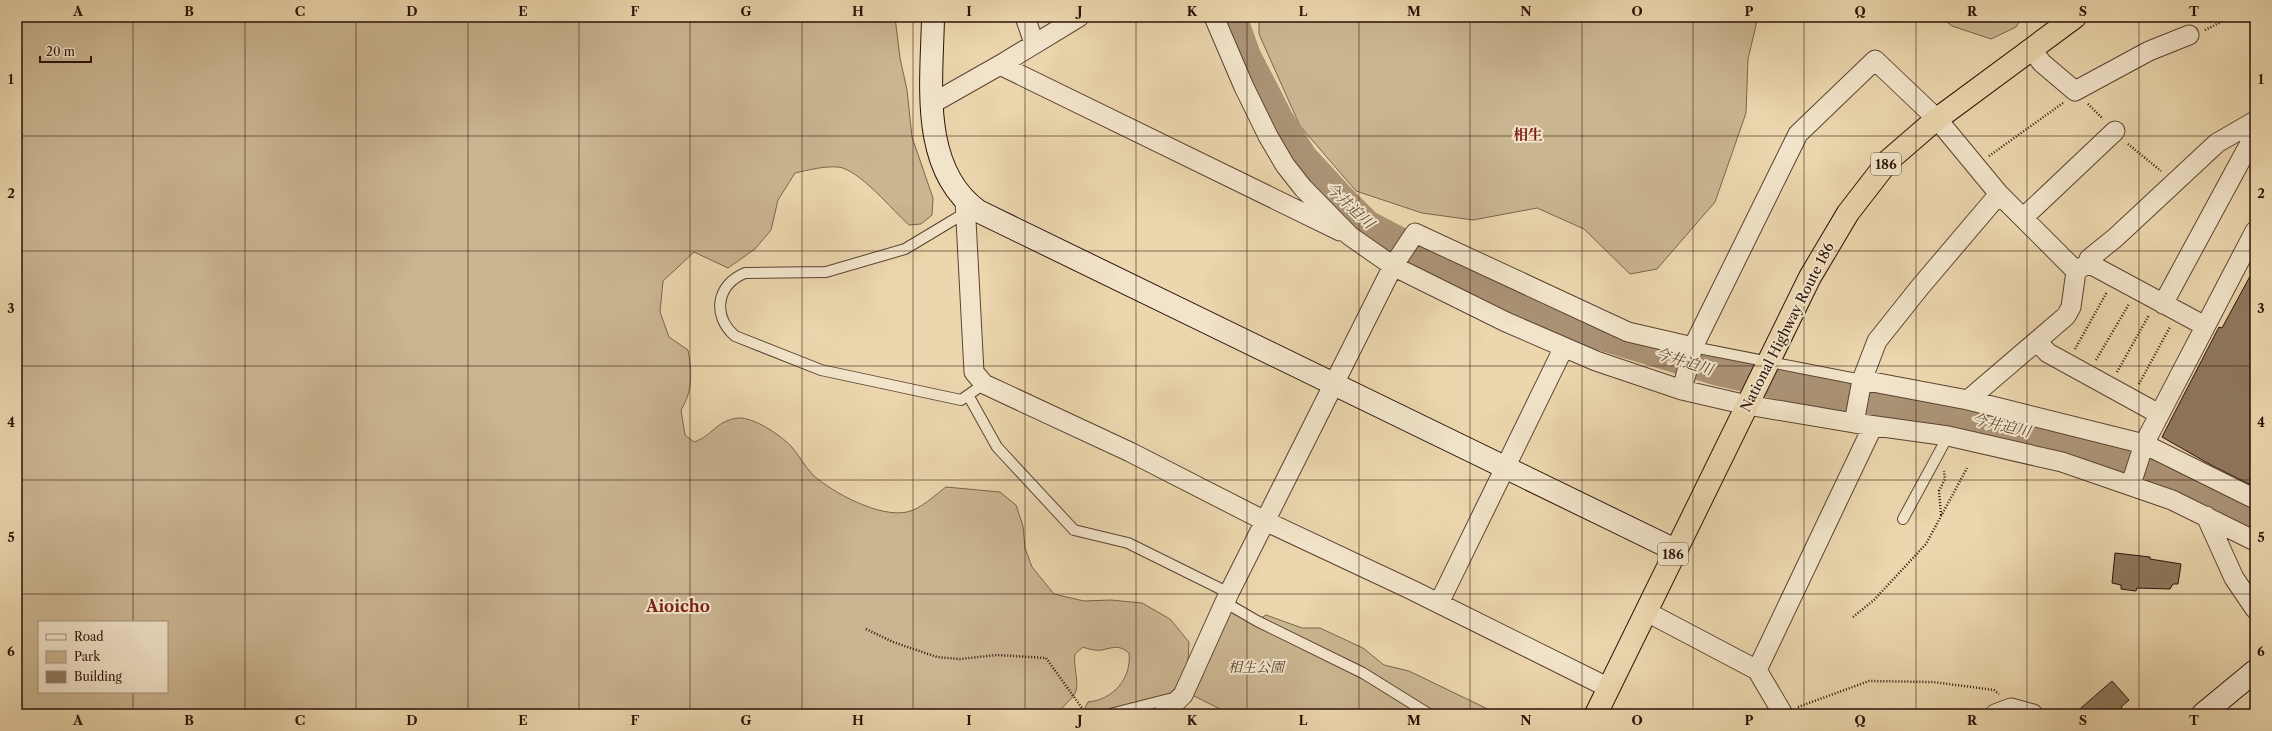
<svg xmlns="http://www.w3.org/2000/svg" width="2272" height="731" font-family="'Libre Caslon Text','Noto Serif JP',serif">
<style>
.green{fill:#cab591;stroke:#7a644d;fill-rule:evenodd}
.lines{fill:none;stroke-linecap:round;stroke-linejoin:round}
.river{stroke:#aa9375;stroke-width:30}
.building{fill:#8f785e;stroke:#2b1209}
.lane-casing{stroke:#5b4332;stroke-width:12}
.street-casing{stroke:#5b4332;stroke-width:21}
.secondary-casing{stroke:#2b1209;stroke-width:24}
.highway-casing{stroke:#2b1209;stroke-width:24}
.path{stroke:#2b1209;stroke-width:2.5;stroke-dasharray:1 2;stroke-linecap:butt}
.lane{stroke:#f2e4ca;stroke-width:10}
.street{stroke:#f2e4ca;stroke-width:19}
.secondary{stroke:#f2e4ca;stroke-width:22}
.highway{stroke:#ebd6ad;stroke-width:22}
.grid{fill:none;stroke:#2b1209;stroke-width:1;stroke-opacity:0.55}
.labels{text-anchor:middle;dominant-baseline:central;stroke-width:4;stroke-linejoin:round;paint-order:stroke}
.shield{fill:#f2e4ca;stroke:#675143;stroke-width:1}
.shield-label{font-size:13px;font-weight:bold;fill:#2b1209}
.street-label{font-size:14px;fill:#2b1209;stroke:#f2e4ca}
.park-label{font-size:14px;font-style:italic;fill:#5b4332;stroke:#f2e4ca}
.neighbourhood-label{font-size:15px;font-weight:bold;fill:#7a1f14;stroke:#f2e4ca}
.water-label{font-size:15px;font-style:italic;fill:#5e4634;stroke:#f2e4ca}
.quarter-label{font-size:16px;font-weight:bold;fill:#7a1f14;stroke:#f2e4ca}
.neatline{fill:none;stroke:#2b1209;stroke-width:1.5}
.grid-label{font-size:13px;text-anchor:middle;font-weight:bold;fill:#2b1209}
</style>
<rect width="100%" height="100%" fill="#ebd6ad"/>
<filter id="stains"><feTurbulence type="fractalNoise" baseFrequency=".005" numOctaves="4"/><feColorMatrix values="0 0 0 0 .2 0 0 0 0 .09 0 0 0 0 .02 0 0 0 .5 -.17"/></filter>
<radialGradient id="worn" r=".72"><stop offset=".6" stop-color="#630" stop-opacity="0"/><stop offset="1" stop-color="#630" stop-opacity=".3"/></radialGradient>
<path class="green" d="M 17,17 L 895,17 L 900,58 L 907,90 L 912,137 L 933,198 L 932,215 L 921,224 L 909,225 C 893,211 859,169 838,167 C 823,166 809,170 795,173 L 778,200 L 771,230 L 755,249 L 728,268 L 694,252 L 663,281 L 660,312 L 669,337 L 688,350 C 692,372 693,391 681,410 L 685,435 L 694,442 C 714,435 715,421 738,418 C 754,417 780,435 791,446 C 799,455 805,467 813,475 C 833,493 880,518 907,512 C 921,509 935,495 946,487 L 1000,492 L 1016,505 L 1023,526 L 1025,548 L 1032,567 L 1054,594 L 1084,601 L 1111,600 L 1142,603 L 1170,619 L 1189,642 L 1188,661 L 1177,687 L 1144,714 L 1087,714 L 1085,708 L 1088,702 C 1113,700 1132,678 1129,653 C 1120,645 1114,647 1102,650 C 1096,651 1088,649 1083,647 L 1075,654 C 1073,667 1079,680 1076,691 C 1073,700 1062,704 1060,714 L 17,714 ZM 39,622 L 167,622 L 167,692 L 39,692 Z
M 1259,17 L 1758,17 L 1748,59 L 1746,113 L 1715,202 L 1657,269 L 1630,274 L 1584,229 L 1537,208 L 1473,220 L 1422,213 L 1356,191 L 1300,126 L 1259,34 Z
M 1940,17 L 2022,17 L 2016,27 L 1991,39 L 1952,26 Z
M 1234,601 L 1261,618 L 1266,615 L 1302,628 L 1320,628 L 1363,648 L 1384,665 L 1409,671 L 1498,714 L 1230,714 L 1194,696 L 1191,697 Z"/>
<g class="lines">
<path class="river" d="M 1232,17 L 1246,56 L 1279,120 L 1303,158 L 1338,196 L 1367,225 L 1478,283 L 1576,328 L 1715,370 L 1794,388 L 1985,421 L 2075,443 L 2148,470 L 2255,523"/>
</g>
<path class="building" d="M 2255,267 L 2255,487 L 2211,465 L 2162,437 L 2219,327 L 2222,328 Z
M 2115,553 L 2150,557 L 2150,559 L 2181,564 L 2178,584 L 2173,584 L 2170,589 L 2137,588 L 2136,591 L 2121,589 L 2121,585 L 2112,583 Z
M 2112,681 L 2129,700 L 2121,707 L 2127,714 L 2074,714 Z"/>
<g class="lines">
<defs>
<path id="lane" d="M 965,213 L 905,249 L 826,272 L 745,273 C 716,285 712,316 735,336 L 821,370 L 961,400 L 984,384
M 1693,347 L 1862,380
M 968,395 L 997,447 L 1074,530 L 1128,543 L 1229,593
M 1903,519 L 1948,436
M 1226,603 L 1257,621 L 1363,673 L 1429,714
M 1110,714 L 1169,699 L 1177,701"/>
<path id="street" d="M 1025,17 L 1034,43
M 1214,17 L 1244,87 L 1268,136 L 1285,165 L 1303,188 L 1350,236 L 1393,266 L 1506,322 L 1596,361 L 1682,390 L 1747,405 L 1854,423 L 1948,436 L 2062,462 L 2172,500 L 2255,541
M 2032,50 L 2042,63 L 2075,91 L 2149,51 L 2189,35
M 1000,65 L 1079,17
M 933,103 L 1000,65 L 1340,231
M 965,201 L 974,372 L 984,384 L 1130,452 L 1265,521 L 1412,590 L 1609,688
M 2023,218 L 2115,131
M 2088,263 L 2089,259 L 2115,238 L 2217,143 L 2255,121
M 2078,270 L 2088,263 L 2205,326
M 2163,304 L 2255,134
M 2037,342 L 2048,353 L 2159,414
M 1862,380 L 1968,400 L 2144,444 L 2255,499
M 1682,390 L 1693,347 L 1798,134 L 1875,60 L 1937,119 L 1999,194 L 2076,271 L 2071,307 L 2066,316 L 1968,400
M 1854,423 L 1862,380 L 1877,341 L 1920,287 L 1999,194
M 2131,484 L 2144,444 L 2255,231
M 2206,516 L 2234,578 L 2255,609
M 1439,603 L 1564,347
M 1647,612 L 1757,670 L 1783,714
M 1757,670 L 1873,426
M 1163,714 L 1183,695 L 1229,593 L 1393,266 L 1415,233 L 1628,332 L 1693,347
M 1995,714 L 2011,708 L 2033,714"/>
<path id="secondary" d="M 933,17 C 932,81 919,168 978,211 L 1675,550
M 2203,714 L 2255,671"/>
<path id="highway" d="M 1596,714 L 1810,277 L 1848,213 L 1889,160 L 1933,122 L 2075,17"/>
</defs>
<use href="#lane" class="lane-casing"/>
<use href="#street" class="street-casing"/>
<use href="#secondary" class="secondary-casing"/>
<use href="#highway" class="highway-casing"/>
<path class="path" d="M 2205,30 L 2231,17
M 2088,104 L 2103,119
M 2128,144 L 2161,171
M 1989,156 L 2063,103
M 2075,349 L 2107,292
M 2096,360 L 2129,304
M 2117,372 L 2149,315
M 2139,384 L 2170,327
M 1941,515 L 1939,491 L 1945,479 L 1944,471
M 1853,617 L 1874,600 L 1926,544 L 1967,468
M 866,629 L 893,642 L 937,657 L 960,659 L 997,655 L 1046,658 L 1082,708 L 1078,714
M 1798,707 L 1869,681 L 1933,682 L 1994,690 L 1999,694"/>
<use href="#lane" class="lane"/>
<use href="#street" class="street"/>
<use href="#secondary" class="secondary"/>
<use href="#highway" class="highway"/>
</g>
<path class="grid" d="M 133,17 L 133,622M 245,17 L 245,714M 356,17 L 356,714M 468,17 L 468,714M 579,17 L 579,714M 690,17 L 690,714M 802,17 L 802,714M 913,17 L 913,714M 1025,17 L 1025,714M 1136,17 L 1136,714M 1247,17 L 1247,714M 1359,17 L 1359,714M 1470,17 L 1470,714M 1582,17 L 1582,714M 1693,17 L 1693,714M 1804,17 L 1804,714M 1916,17 L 1916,714M 2027,17 L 2027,714M 2139,17 L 2139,714M 17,136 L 2255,136M 17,251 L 2255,251M 17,366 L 2255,366M 17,480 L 2255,480M 17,594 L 2255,594M 133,692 L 133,714"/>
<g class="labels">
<g class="shield">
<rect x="1871" y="153" width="30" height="22" rx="3"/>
<rect x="1658" y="543" width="30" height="22" rx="3"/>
</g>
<g class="shield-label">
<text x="1886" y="164">186</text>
<text x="1673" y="554">186</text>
</g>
<g class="street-label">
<text transform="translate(1787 327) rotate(-63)">National Highway Route 186</text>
</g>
<g class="park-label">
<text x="1256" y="667">相生公園</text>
</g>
<g class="neighbourhood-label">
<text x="1528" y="134">相生</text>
</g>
<g class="water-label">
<text transform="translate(1350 205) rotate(43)">今井迫川</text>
<text transform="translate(1684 361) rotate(17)">今井迫川</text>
<text transform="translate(2001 425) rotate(13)">今井迫川</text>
</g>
<g class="quarter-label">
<text x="678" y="606">Aioicho</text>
</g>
</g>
<rect width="2272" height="731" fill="none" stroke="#ebd6ad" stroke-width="44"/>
<rect x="38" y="621" width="130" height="72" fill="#f2e4ca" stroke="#a2907d"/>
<rect x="46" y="634" width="20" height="6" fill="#f2e4ca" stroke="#a2907d"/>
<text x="74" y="641" font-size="12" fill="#2b1209">Road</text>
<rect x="46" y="651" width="20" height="12" fill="#cab591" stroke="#a2907d"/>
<text x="74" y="661" font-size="12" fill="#2b1209">Park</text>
<rect x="46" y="671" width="20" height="12" fill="#8f785e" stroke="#a2907d"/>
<text x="74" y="681" font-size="12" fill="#2b1209">Building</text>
<path d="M40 56v6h51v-6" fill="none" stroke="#2b1209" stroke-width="2"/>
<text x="46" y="56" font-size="12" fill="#2b1209" stroke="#f2e4ca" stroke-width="3" paint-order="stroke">20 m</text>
<rect x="22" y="22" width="2228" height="687" class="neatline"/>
<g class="grid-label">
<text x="78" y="16">A</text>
<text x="189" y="16">B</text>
<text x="300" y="16">C</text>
<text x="412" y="16">D</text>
<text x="523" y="16">E</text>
<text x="635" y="16">F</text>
<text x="746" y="16">G</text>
<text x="858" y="16">H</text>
<text x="969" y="16">I</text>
<text x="1080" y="16">J</text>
<text x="1192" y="16">K</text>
<text x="1303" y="16">L</text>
<text x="1414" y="16">M</text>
<text x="1526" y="16">N</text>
<text x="1637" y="16">O</text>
<text x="1749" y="16">P</text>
<text x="1860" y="16">Q</text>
<text x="1972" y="16">R</text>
<text x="2083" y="16">S</text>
<text x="2194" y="16">T</text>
<text x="11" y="84">1</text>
<text x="2261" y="84">1</text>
<text x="11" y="198">2</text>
<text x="2261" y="198">2</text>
<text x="11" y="313">3</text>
<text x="2261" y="313">3</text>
<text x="11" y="427">4</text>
<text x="2261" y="427">4</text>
<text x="11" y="542">5</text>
<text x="2261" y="542">5</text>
<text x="11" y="656">6</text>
<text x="2261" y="656">6</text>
<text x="78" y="725">A</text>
<text x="189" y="725">B</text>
<text x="300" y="725">C</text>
<text x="412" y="725">D</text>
<text x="523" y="725">E</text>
<text x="635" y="725">F</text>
<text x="746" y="725">G</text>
<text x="858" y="725">H</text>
<text x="969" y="725">I</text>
<text x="1080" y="725">J</text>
<text x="1192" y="725">K</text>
<text x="1303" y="725">L</text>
<text x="1414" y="725">M</text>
<text x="1526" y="725">N</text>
<text x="1637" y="725">O</text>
<text x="1749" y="725">P</text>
<text x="1860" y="725">Q</text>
<text x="1972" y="725">R</text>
<text x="2083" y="725">S</text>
<text x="2194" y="725">T</text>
</g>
<rect width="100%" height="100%" filter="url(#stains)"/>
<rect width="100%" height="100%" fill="url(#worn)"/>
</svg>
